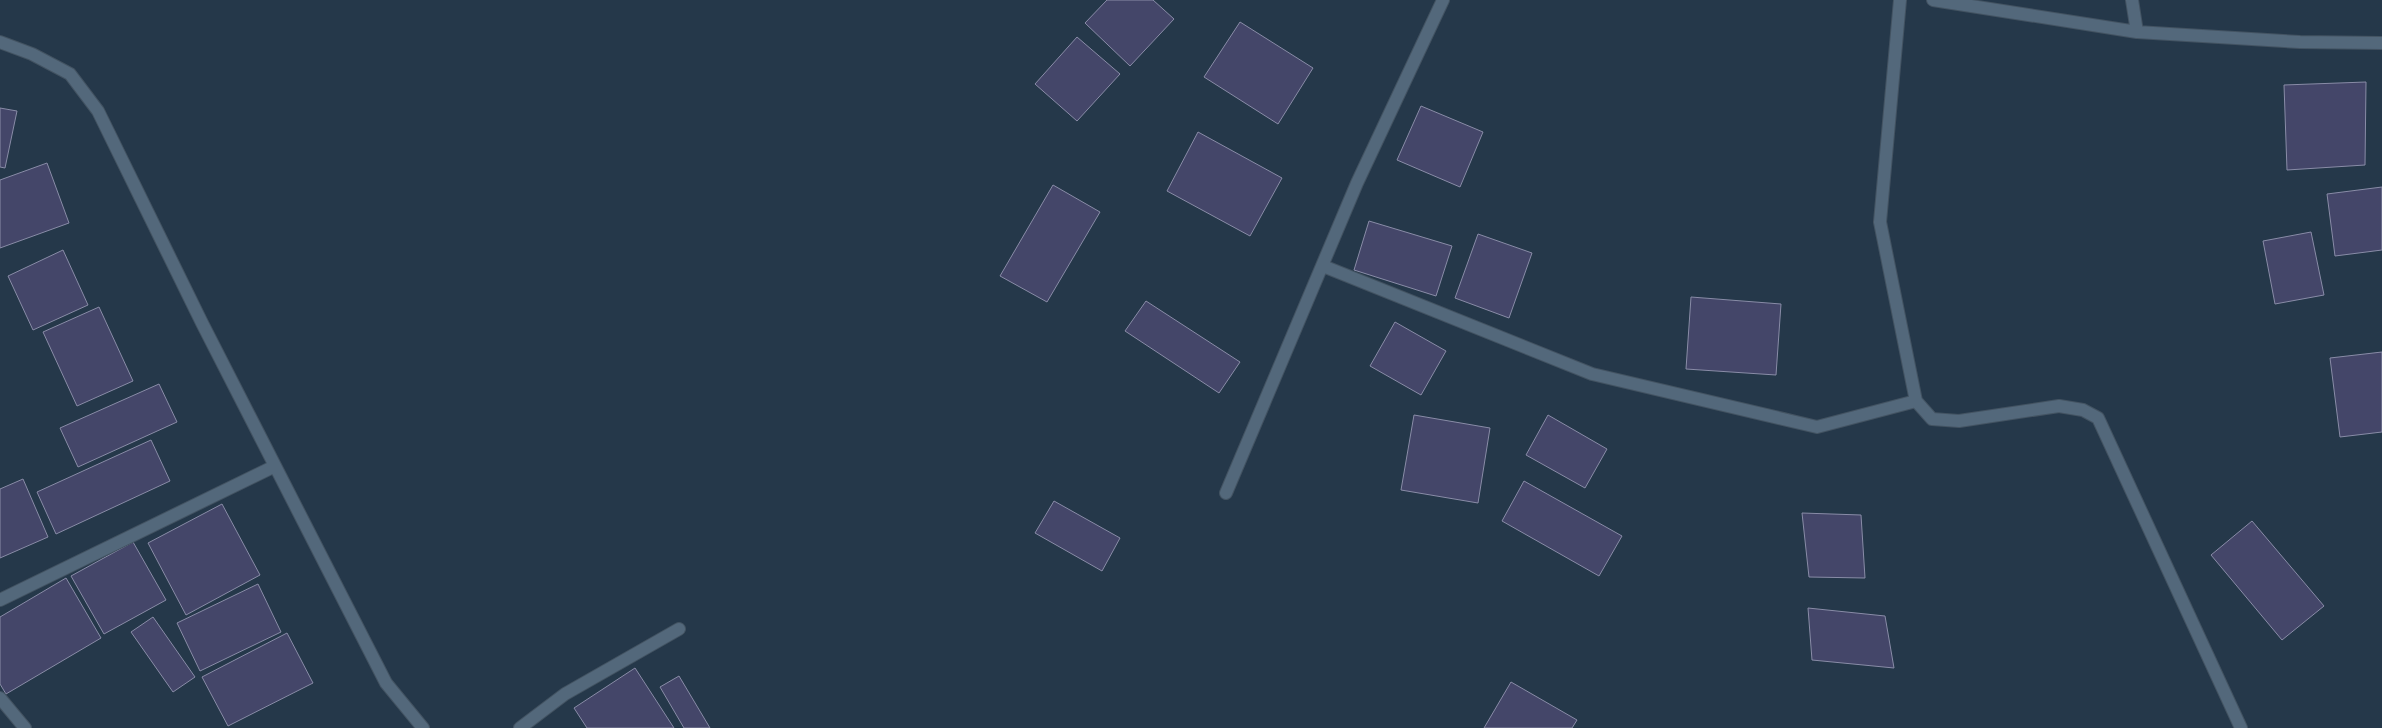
<svg xmlns="http://www.w3.org/2000/svg" width="2382" height="728" font-family="Bitter,serif">
<style>
.building{fill:#444669;stroke:#898ca7}
.lines{fill:none;stroke-linecap:round;stroke-linejoin:round}
.minor-casing{stroke:#435362;stroke-width:14}
.minor{stroke:#53687b;stroke-width:12}
</style>
<rect width="100%" height="100%" fill="#25384a"/>
<path class="building" d="M 1107,0 L 1153,0 L 1174,19 L 1130,66 L 1085,23 Z
M 1240,22 L 1313,68 L 1278,124 L 1204,77 Z
M 1077,37 L 1120,74 L 1077,121 L 1035,84 Z
M 2366,82 L 2365,165 L 2287,170 L 2284,85 Z
M 1421,106 L 1483,132 L 1460,187 L 1397,160 Z
M 0,108 L 17,111 L 5,168 L 0,167 Z
M 1198,132 L 1282,178 L 1250,236 L 1167,191 Z
M 47,163 L 69,223 L 0,248 L 0,180 Z
M 1053,185 L 1100,212 L 1047,302 L 1000,276 Z
M 2382,187 L 2382,250 L 2335,256 L 2327,194 Z
M 1369,221 L 1452,246 L 1436,296 L 1354,270 Z
M 2311,232 L 2324,295 L 2275,304 L 2263,241 Z
M 1478,234 L 1532,253 L 1509,318 L 1455,298 Z
M 63,250 L 88,305 L 33,330 L 8,276 Z
M 1691,297 L 1781,304 L 1776,375 L 1686,369 Z
M 1146,301 L 1240,362 L 1219,393 L 1125,331 Z
M 99,307 L 133,381 L 77,406 L 43,332 Z
M 1395,322 L 1446,351 L 1421,395 L 1370,366 Z
M 2382,352 L 2382,432 L 2340,437 L 2330,358 Z
M 159,384 L 177,422 L 78,467 L 60,428 Z
M 1414,415 L 1490,428 L 1478,503 L 1401,490 Z
M 1548,415 L 1607,449 L 1585,488 L 1526,455 Z
M 151,440 L 170,481 L 56,534 L 37,492 Z
M 23,479 L 48,537 L 0,558 L 0,489 Z
M 1524,481 L 1622,536 L 1599,576 L 1502,521 Z
M 1054,501 L 1120,538 L 1102,571 L 1035,533 Z
M 222,504 L 260,575 L 186,615 L 148,543 Z
M 1802,513 L 1861,515 L 1865,578 L 1809,577 Z
M 2252,521 L 2324,606 L 2282,640 L 2211,555 Z
M 133,542 L 166,600 L 104,634 L 71,576 Z
M 66,578 L 101,638 L 6,694 L 0,684 L 0,617 Z
M 258,584 L 281,632 L 200,671 L 177,623 Z
M 1808,608 L 1885,616 L 1894,668 L 1812,660 Z
M 153,617 L 195,677 L 173,692 L 131,632 Z
M 287,633 L 313,683 L 228,726 L 202,677 Z
M 635,668 L 674,728 L 587,728 L 574,708 Z
M 679,676 L 710,728 L 684,728 L 660,687 Z
M 1511,682 L 1577,720 L 1572,728 L 1484,728 Z"/>
<g class="lines">
<defs>
<path id="minor" d="M 1900,0 L 1880,222 L 1916,401 L 1932,419 L 1959,421 L 2059,406 L 2083,410 L 2098,418 L 2241,728
M 1933,0 L 2137,32 L 2300,42 L 2382,43
M 2132,0 L 2137,32
M 0,42 L 32,54 L 70,74 L 98,111 L 202,323 L 386,683 L 423,728
M 1323,266 L 1592,374 L 1817,427 L 1916,401
M 1226,493 L 1357,183 L 1443,0
M 0,600 L 275,466
M 0,698 L 25,728
M 520,728 L 565,694 L 679,629"/>
</defs>
<use href="#minor" class="minor-casing"/>
<use href="#minor" class="minor"/>
</g>
</svg>
